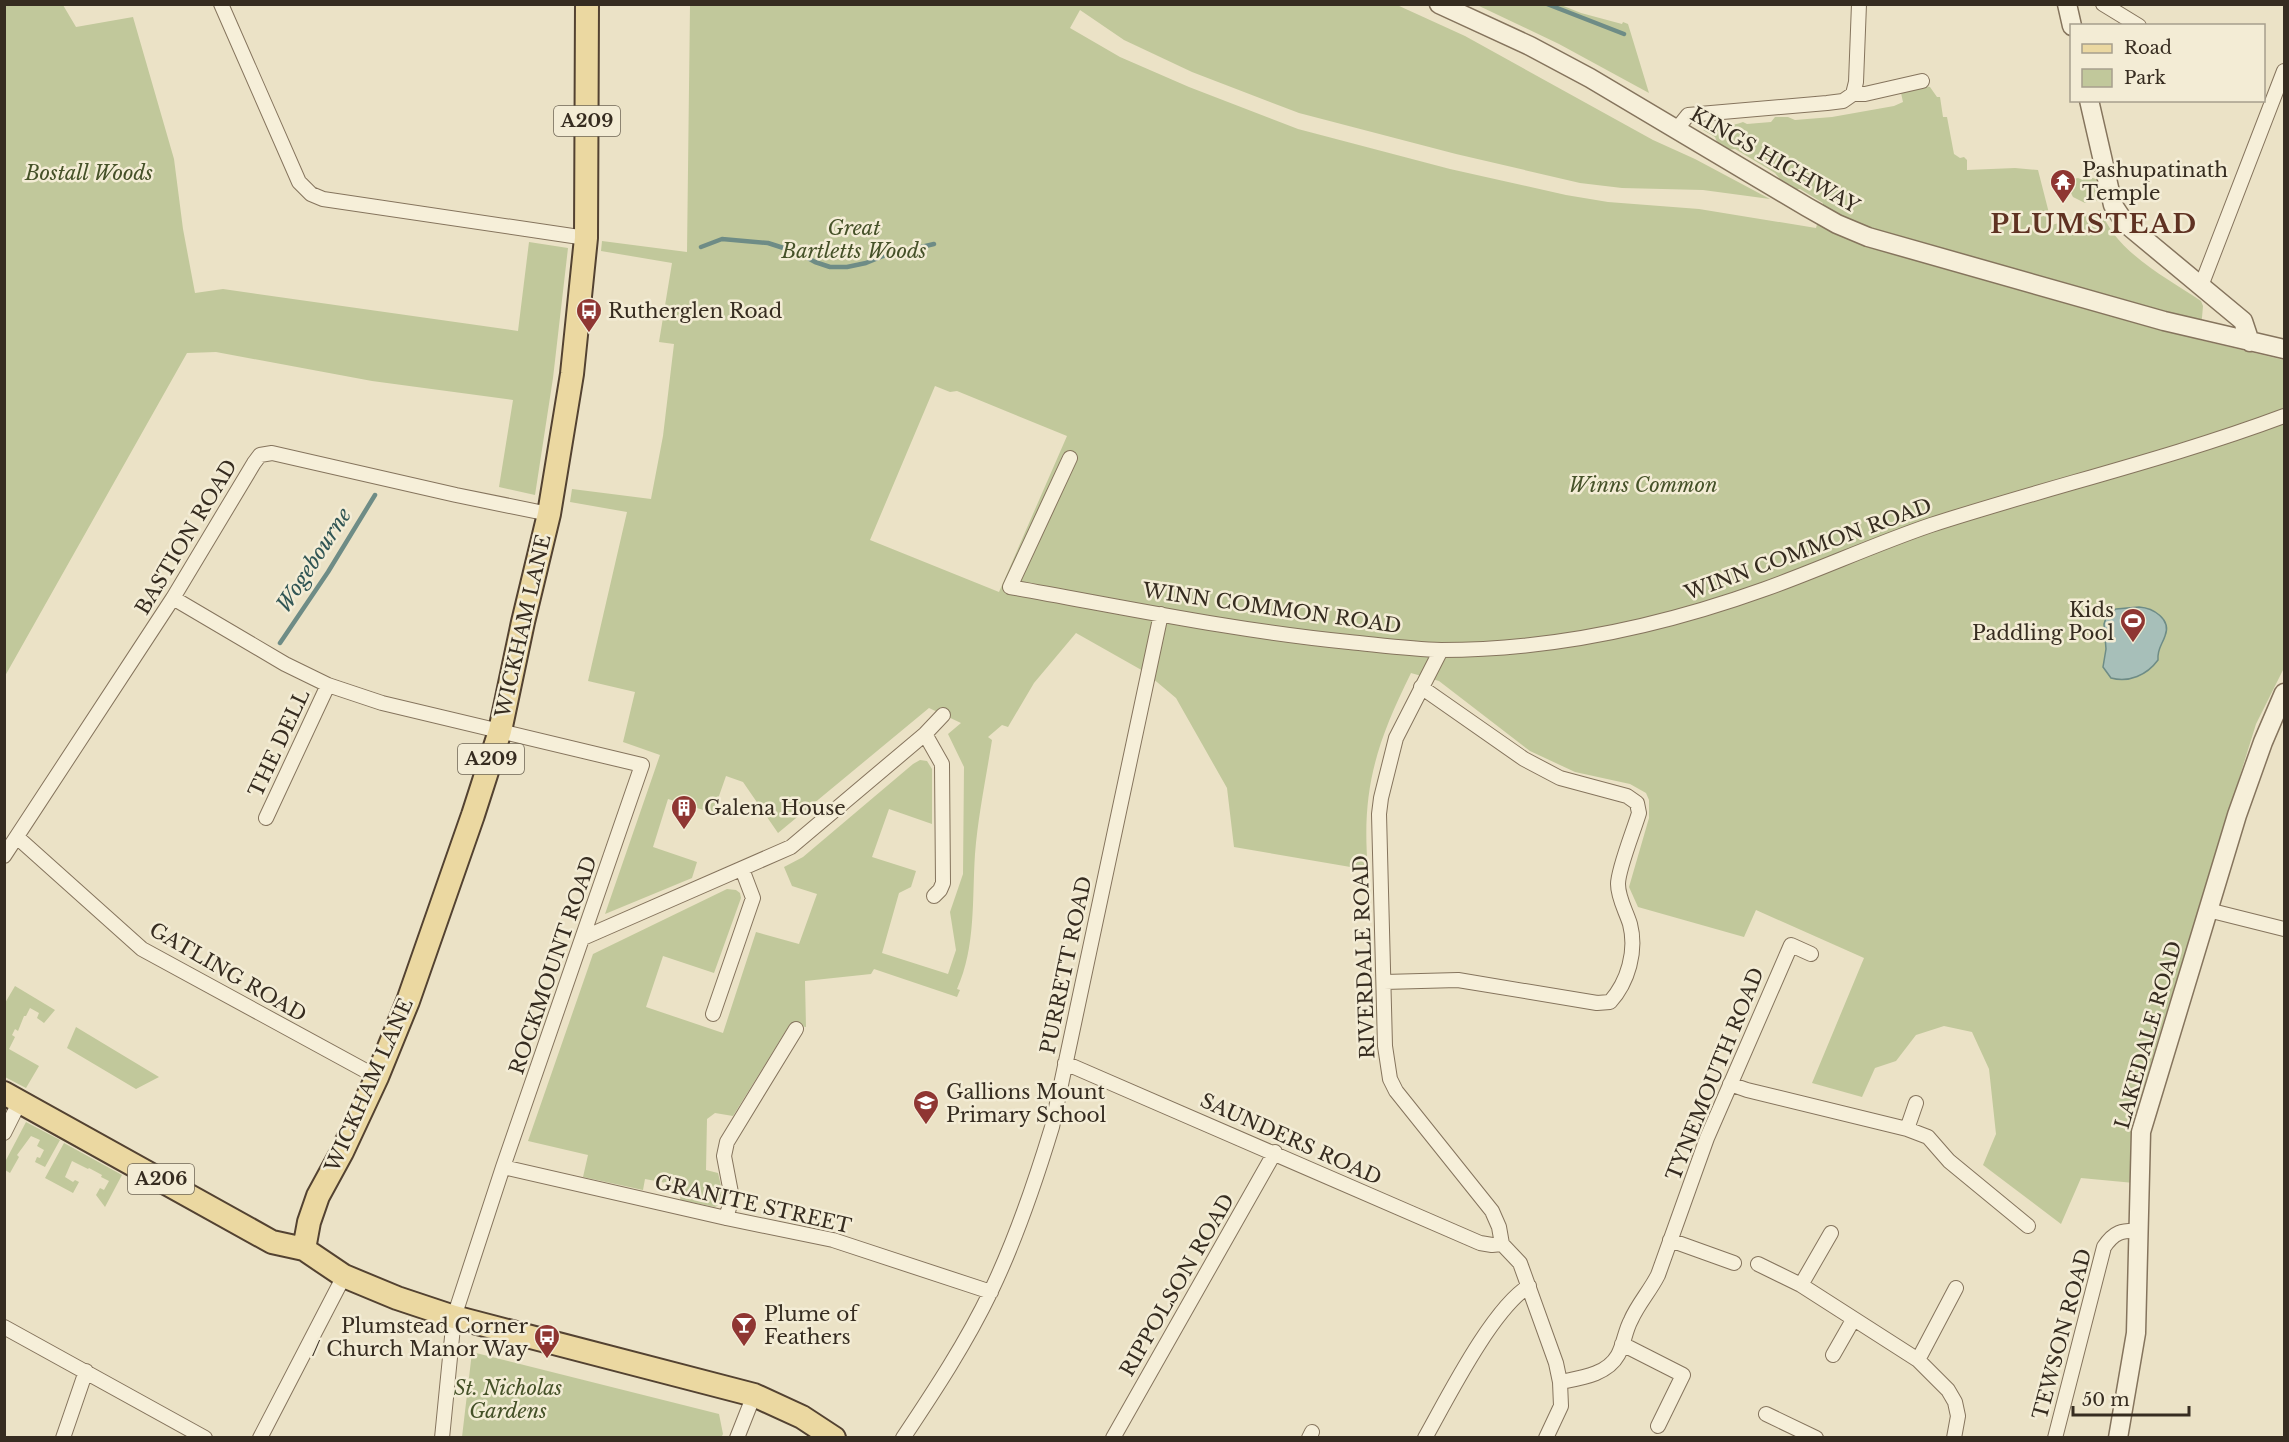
<svg xmlns="http://www.w3.org/2000/svg" width="2289" height="1442" font-family="'Libre Baskerville',serif">
<style>
.green{fill:#c1c89b;fill-rule:evenodd}
.water{fill:#a7bfb9;stroke:#6e8c86;stroke-width:1.5}
.lines{fill:none;stroke-linecap:round;stroke-linejoin:round}
.stream{stroke:#6e8c86;stroke-width:4.5}
.minor-casing{stroke:#85745d;stroke-width:16}
.tertiary-casing{stroke:#85745d;stroke-width:21}
.primary-casing{stroke:#534231;stroke-width:26}
.minor{stroke:#f6efd9;stroke-width:14}
.tertiary{stroke:#f6efd9;stroke-width:18}
.primary{stroke:#ebd8a1;stroke-width:22}
.labels{text-anchor:middle;dominant-baseline:central;stroke-width:5;stroke-linejoin:round;paint-order:stroke}
.shield{fill:#f3ecd5;stroke:#6f6656;stroke-width:1.5}
.shield-label{font-size:18px;font-weight:bold;fill:#362c20}
.street-label{font-size:20px;fill:#362c20;stroke:#f3ecd5}
.poi-label{font-size:20px;fill:#362c20;stroke:#f3ecd5;text-anchor:start}
.park-label{font-size:20px;font-style:italic;fill:#455128;stroke:#f3ecd5}
.water-label{font-size:21px;font-style:italic;fill:#305554;stroke:#f3ecd5}
.district-label{font-size:26px;font-weight:bold;letter-spacing:1.5px;fill:#5f3222;stroke:#f3ecd5}
</style>
<rect width="100%" height="100%" fill="#ebe2c6"/>
<path class="green" d="M 5,4 L 63,5 L 76,27 L 133,17 L 174,159 L 183,229 L 195,293 L 223,289 L 518,331 L 529,242 L 568,248 L 553,378 L 535,495 L 499,487 L 513,400 L 372,381 L 216,352 L 187,353 L 5,676 Z
M 690,5 L 1397,5 L 1465,36 L 1653,140 L 1695,159 L 1770,199 L 1703,190 L 1622,188 L 1580,183 L 1456,154 L 1299,113 L 1192,72 L 1124,40 L 1080,10 L 1070,28 L 1120,57 L 1189,87 L 1298,129 L 1450,169 L 1566,195 L 1608,202 L 1699,209 L 1816,228 L 1823,203 L 1800,189 L 1796,189 L 1789,184 L 1784,184 L 1775,173 L 1735,149 L 1725,150 L 1719,147 L 1715,137 L 1703,130 C 1717,123 1732,127 1743,122 L 1747,124 L 1771,122 L 1775,117 L 1788,117 L 1795,120 L 1832,117 L 1894,106 L 1903,102 L 1901,93 C 1908,84 1920,84 1930,87 L 1937,97 L 1940,97 L 1943,117 L 1947,117 L 1954,154 L 1960,158 L 1964,157 L 1967,160 L 1967,170 L 2015,168 L 2038,170 L 2052,225 L 2101,210 C 2114,251 2167,278 2201,301 L 2203,306 L 2200,340 L 2284,360 L 2284,668 L 2256,724 L 2131,1127 L 2134,1183 L 2081,1178 L 2061,1224 L 1983,1165 L 1996,1134 L 1989,1069 L 1972,1032 L 1944,1026 L 1916,1035 L 1896,1061 L 1875,1068 L 1862,1097 L 1812,1083 L 1864,958 L 1756,910 L 1744,937 L 1638,907 L 1629,887 L 1649,818 L 1649,800 L 1646,793 L 1630,784 L 1575,772 L 1530,751 L 1439,681 L 1411,673 C 1376,744 1361,790 1368,870 L 1234,847 L 1227,788 L 1176,698 L 1145,672 L 1076,633 L 1034,683 L 1008,727 L 1002,725 L 988,737 L 992,740 C 986,778 978,816 975,854 C 972,899 976,947 957,989 L 960,990 L 957,997 L 874,969 L 871,974 L 805,981 L 806,1027 L 790,1024 L 733,1116 L 715,1113 L 707,1119 L 706,1170 L 718,1173 L 724,1198 L 722,1203 L 715,1207 L 680,1200 L 682,1186 L 645,1179 L 643,1190 L 583,1177 L 588,1155 L 528,1141 L 593,954 L 727,889 L 736,890 L 740,893 L 741,898 L 714,973 L 663,956 L 646,1007 L 723,1033 L 756,932 L 799,944 L 817,894 L 792,886 L 784,867 L 803,857 L 913,764 L 920,760 L 927,761 L 932,769 L 932,824 L 889,809 L 872,857 L 916,871 L 911,887 L 899,893 L 882,953 L 948,974 L 956,950 L 950,912 L 963,874 L 964,767 L 948,734 L 961,723 L 929,708 L 778,833 L 743,782 L 726,776 L 713,813 L 668,799 L 653,847 L 697,862 L 692,878 L 605,914 L 660,755 L 623,742 L 635,692 L 588,681 L 627,512 L 570,502 L 572,489 L 651,499 L 663,436 L 674,344 L 659,342 L 672,263 L 601,251 L 602,241 L 687,252 ZM 935,386 L 950,392 L 957,391 L 1067,436 L 999,592 L 870,540 Z
M 1477,5 L 1561,5 L 1581,13 L 1622,24 L 1623,22 L 1628,24 L 1649,93 L 1559,44 Z
M 2085,175 L 2098,180 L 2101,179 L 2105,202 L 2091,200 L 2085,203 L 2073,197 L 2070,191 L 2074,179 L 2078,178 L 2083,180 Z
M 15,986 L 55,1010 L 44,1023 L 37,1018 L 39,1013 L 30,1008 L 26,1016 L 24,1016 L 18,1031 L 15,1029 L 12,1035 L 15,1037 L 9,1049 L 39,1066 L 26,1088 L 5,1077 L 5,1003 Z
M 76,1027 L 159,1077 L 136,1089 L 67,1048 Z
M 26,1122 L 60,1140 L 45,1167 L 35,1162 L 37,1157 L 40,1158 L 44,1150 L 37,1146 L 40,1140 L 31,1136 L 17,1155 L 19,1157 L 10,1173 L 5,1170 L 5,1162 Z
M 64,1143 L 122,1175 L 105,1207 L 96,1195 L 100,1188 L 104,1190 L 109,1181 L 101,1177 L 102,1175 L 89,1168 L 88,1169 L 72,1161 L 65,1177 L 73,1182 L 75,1180 L 79,1182 L 73,1193 L 45,1178 Z
M 472,1352 L 719,1414 L 723,1434 L 721,1438 L 462,1437 Z"/>
<path class="water" d="M 2139,607 C 2153,608 2172,619 2165,636 C 2162,645 2157,649 2158,660 C 2147,675 2129,683 2111,678 L 2103,667 L 2106,649 L 2104,624 L 2107,615 L 2116,609 Z"/>
<g class="lines">
<path class="stream" d="M 1547,4 L 1624,34
M 701,247 L 722,239 L 768,243 L 799,253 L 815,262 L 830,267 L 847,267 L 866,263 L 883,256 L 934,244
M 280,643 L 328,572 L 375,495"/>
<defs>
<path id="minor" d="M 221,4 L 299,182 L 311,194 L 323,199 L 586,238
M 2103,4 L 2139,26
M 1853,94 L 1856,82 L 1859,4
M 1676,130 L 1688,115 L 1827,103 L 1843,101 L 1853,94 L 1865,94 L 1922,81
M 2201,286 L 2284,71
M 1070,458 L 1010,587 C 1123,607 1236,631 1349,642 C 1380,645 1411,649 1441,650 C 1551,650 1662,626 1765,589 C 1821,569 1875,544 1931,525 C 2048,487 2169,459 2284,416
M 173,598 L 285,664 L 328,685 L 382,703 L 642,765 L 503,1167 L 454,1317 L 442,1438
M 1441,650 L 1396,738 L 1381,798 L 1379,814 L 1385,1046 L 1390,1079 L 1396,1091 L 1492,1211 L 1499,1227 L 1502,1244 L 1520,1263 L 1556,1363 L 1560,1382 L 1561,1406 L 1546,1438
M 925,734 L 942,764 L 943,883 L 940,890 L 934,896
M 266,818 L 328,685
M 18,838 L 142,949 L 377,1077
M 4,856 L 173,598 L 254,463 L 260,455 L 272,453 L 456,495 L 549,514
M 2208,910 L 2284,929
M 583,938 L 791,847 L 925,734 L 943,715
M 1384,982 L 1458,980 L 1597,1003 L 1610,1002 C 1628,982 1637,951 1630,924 C 1626,911 1618,898 1618,884 C 1618,869 1634,830 1639,813 L 1637,803 L 1627,796 L 1560,778 L 1524,759 L 1421,687
M 713,1014 L 753,898 L 742,869
M 1065,1063 L 1480,1243 L 1492,1245 L 1502,1244
M 1730,1084 L 1747,1090 L 1907,1129 L 1928,1137 L 1949,1161 L 2028,1226
M 1907,1129 L 1916,1103
M 4,1133 L 20,1101
M 503,1167 L 726,1218 L 833,1240 L 991,1292
M 726,1218 L 732,1198 L 724,1156 L 727,1142 L 796,1029
M 1670,1240 L 1734,1263
M 1758,1264 L 1801,1285 L 1918,1360 L 1948,1390 L 1955,1402 L 1958,1416 L 1954,1438
M 1801,1285 L 1831,1233
M 4,1327 L 205,1438
M 1622,1344 L 1683,1375 L 1658,1426
M 1833,1355 L 1853,1320
M 1918,1360 L 1956,1288
M 1560,1382 C 1580,1378 1607,1375 1618,1355 C 1624,1344 1625,1331 1631,1320 C 1638,1304 1650,1291 1658,1275 L 1707,1138 L 1791,945 L 1811,954
M 1766,1414 L 1816,1438
M 63,1438 L 86,1371
M 260,1438 L 344,1276
M 737,1438 L 754,1395
M 903,1438 C 935,1390 966,1343 991,1291 C 1016,1239 1035,1183 1052,1127 L 1161,614
M 1113,1438 L 1275,1152
M 1309,1438 L 1312,1432
M 1425,1438 C 1448,1397 1492,1309 1529,1286
M 2055,1438 L 2104,1247 C 2114,1232 2122,1230 2139,1231"/>
<path id="tertiary" d="M 1439,4 L 1530,46 L 1590,78 L 1807,207 L 1837,224 L 1868,237 L 2164,321 L 2284,349
M 2067,4 L 2072,26
M 2089,100 L 2113,205 L 2125,223 L 2243,321 L 2250,342
M 2118,1438 L 2136,1333 L 2141,1132 L 2237,815 L 2263,742 L 2284,693"/>
<path id="primary" d="M 4,1093 L 272,1242 L 304,1249 L 344,1276 L 397,1298 L 454,1317 L 754,1395 L 802,1417 L 834,1438
M 304,1249 L 309,1222 L 318,1196 L 342,1152 L 377,1077 L 408,1001 L 473,815 L 500,731 L 523,622 L 549,514 L 572,374 L 586,238 L 587,4"/>
</defs>
<use href="#minor" class="minor-casing"/>
<use href="#tertiary" class="tertiary-casing"/>
<use href="#primary" class="primary-casing"/>
<use href="#minor" class="minor"/>
<use href="#tertiary" class="tertiary"/>
<use href="#primary" class="primary"/>
</g>
<defs>
<symbol id="temple-pin" viewBox="-11 -11 22 30"><path d="M0 17L-7.5 6A9.5 9.5 0 1 1 7.5 6Z" fill="#8f3632" stroke="#f3ecd5"/><path d="M0-6L5-2H3V0L6.5 2.5H4V6H1.5V3h-3V6H-4V2.5H-6.5L-3 0V-2H-5Z" fill="#fff"/></symbol>
<symbol id="bus-pin" viewBox="-11 -11 22 30"><path d="M0 17L-7.5 6A9.5 9.5 0 1 1 7.5 6Z" fill="#8f3632" stroke="#f3ecd5"/><path d="M-5-6H5V4H4V6H2V4H-2V6H-4V4H-5ZM-3.5-4V0h7V-4ZM-3.5 1.2v1.5H-2V1.2ZM2 1.2v1.5H3.5V1.2Z" fill="#fff"/></symbol>
<symbol id="stadium-pin" viewBox="-11 -11 22 30"><path d="M0 17L-7.5 6A9.5 9.5 0 1 1 7.5 6Z" fill="#8f3632" stroke="#f3ecd5"/><path d="M0-5a6.5 5 0 1 0 0 10a6.5 5 0 1 0 0-10ZM-3.5-1.8h7v3.6h-7Z" fill="#fff"/></symbol>
<symbol id="building-pin" viewBox="-11 -11 22 30"><path d="M0 17L-7.5 6A9.5 9.5 0 1 1 7.5 6Z" fill="#8f3632" stroke="#f3ecd5"/><path d="M-4-6H4V6H1V3H-1V6H-4ZM-2.5-4.3h1.7v1.8h-1.7ZM.8-4.3h1.7v1.8H.8ZM-2.5-1h1.7V.8h-1.7ZM.8-1h1.7V.8H.8Z" fill="#fff"/></symbol>
<symbol id="school-pin" viewBox="-11 -11 22 30"><path d="M0 17L-7.5 6A9.5 9.5 0 1 1 7.5 6Z" fill="#8f3632" stroke="#f3ecd5"/><path d="M0-5L7-2L0 1L-7-2ZM-4 1L0 2.5L4 1V4Q0 6-4 4Z" fill="#fff"/></symbol>
<symbol id="bar-pin" viewBox="-11 -11 22 30"><path d="M0 17L-7.5 6A9.5 9.5 0 1 1 7.5 6Z" fill="#8f3632" stroke="#f3ecd5"/><path d="M-6-5H6L.8 .8V4.5H3.5V6h-7V4.5H-.8V.8Z" fill="#fff"/></symbol>
</defs>
<g fill-rule="evenodd">
<use href="#temple-pin" x="2048" y="167" width="30" height="40"/>
<use href="#bus-pin" x="574" y="296" width="30" height="40"/>
<use href="#stadium-pin" x="2118" y="606" width="30" height="40"/>
<use href="#building-pin" x="669" y="793" width="30" height="40"/>
<use href="#school-pin" x="911" y="1088" width="30" height="40"/>
<use href="#bar-pin" x="729" y="1310" width="30" height="40"/>
<use href="#bus-pin" x="532" y="1322" width="30" height="40"/>
</g>
<g class="labels">
<g class="shield">
<rect x="554" y="106" width="66" height="30" rx="4.5"/>
<rect x="458" y="744" width="66" height="30" rx="4.5"/>
<rect x="128" y="1164" width="66" height="30" rx="4.5"/>
</g>
<g class="shield-label">
<text x="587" y="121">A209</text>
<text x="491" y="759">A209</text>
<text x="161" y="1179">A206</text>
</g>
<g class="street-label">
<text transform="translate(1775 160) rotate(30)">KINGS HIGHWAY</text>
<text transform="translate(186 537) rotate(-59)">BASTION ROAD</text>
<text transform="translate(1808 549) rotate(-20)">WINN COMMON ROAD</text>
<text transform="translate(1272 608) rotate(8)">WINN COMMON ROAD</text>
<text transform="translate(523 626) rotate(-77)">WICKHAM LANE</text>
<text transform="translate(279 743) rotate(-65)">THE DELL</text>
<text transform="translate(1364 957) rotate(-92)">RIVERDALE ROAD</text>
<text transform="translate(553 965) rotate(-71)">ROCKMOUNT ROAD</text>
<text transform="translate(1066 965) rotate(-78)">PURRETT ROAD</text>
<text transform="translate(228 972) rotate(30)">GATLING ROAD</text>
<text transform="translate(2148 1035) rotate(-74)">LAKEDALE ROAD</text>
<text transform="translate(1715 1074) rotate(-68)">TYNEMOUTH ROAD</text>
<text transform="translate(369 1085) rotate(-66)">WICKHAM LANE</text>
<text transform="translate(1291 1139) rotate(24)">SAUNDERS ROAD</text>
<text transform="translate(753 1204) rotate(13)">GRANITE STREET</text>
<text transform="translate(1177 1285) rotate(-60)">RIPPOLSON ROAD</text>
<text transform="translate(2062 1334) rotate(-75)">TEWSON ROAD</text>
</g>
<g class="poi-label">
<text x="2082" y="170">Pashupatinath<tspan x="2082" dy="23">Temple</tspan></text>
<text x="608" y="311">Rutherglen Road</text>
<text x="2114" y="610" text-anchor="end">Kids<tspan x="2114" dy="23">Paddling Pool</tspan></text>
<text x="704" y="808">Galena House</text>
<text x="946" y="1092">Gallions Mount<tspan x="946" dy="23">Primary School</tspan></text>
<text x="764" y="1314">Plume of<tspan x="764" dy="23">Feathers</tspan></text>
<text x="528" y="1326" text-anchor="end">Plumstead Corner<tspan x="528" dy="23">/ Church Manor Way</tspan></text>
</g>
<g class="park-label">
<text x="89" y="173">Bostall Woods</text>
<text x="854" y="228">Great<tspan x="854" dy="23">Bartletts Woods</tspan></text>
<text x="1643" y="485">Winns Common</text>
<text x="508" y="1388">St. Nicholas<tspan x="508" dy="23">Gardens</tspan></text>
</g>
<g class="water-label">
<text transform="translate(314 560) rotate(-57)">Wogebourne</text>
</g>
<g class="district-label">
<text x="2094" y="224">PLUMSTEAD</text>
</g>
</g>
<rect width="2289" height="1442" fill="none" stroke="#362c20" stroke-width="12"/>
<rect x="2070" y="24" width="195" height="78" fill="#f3ecd5" stroke="#a79f8d" stroke-width="1.5"/>
<rect x="2082" y="44" width="30" height="9" fill="#ebd8a1" stroke="#a79f8d" stroke-width="1.5"/>
<text x="2124" y="54" font-size="18" fill="#362c20">Road</text>
<rect x="2082" y="69" width="30" height="18" fill="#c1c89b" stroke="#a79f8d" stroke-width="1.5"/>
<text x="2124" y="84" font-size="18" fill="#362c20">Park</text>
<path d="M2073 1406v9h116v-9" fill="none" stroke="#362c20" stroke-width="3"/>
<text x="2082" y="1406" font-size="18" fill="#362c20" stroke="#f3ecd5" stroke-width="4.5" paint-order="stroke">50 m</text>
</svg>
